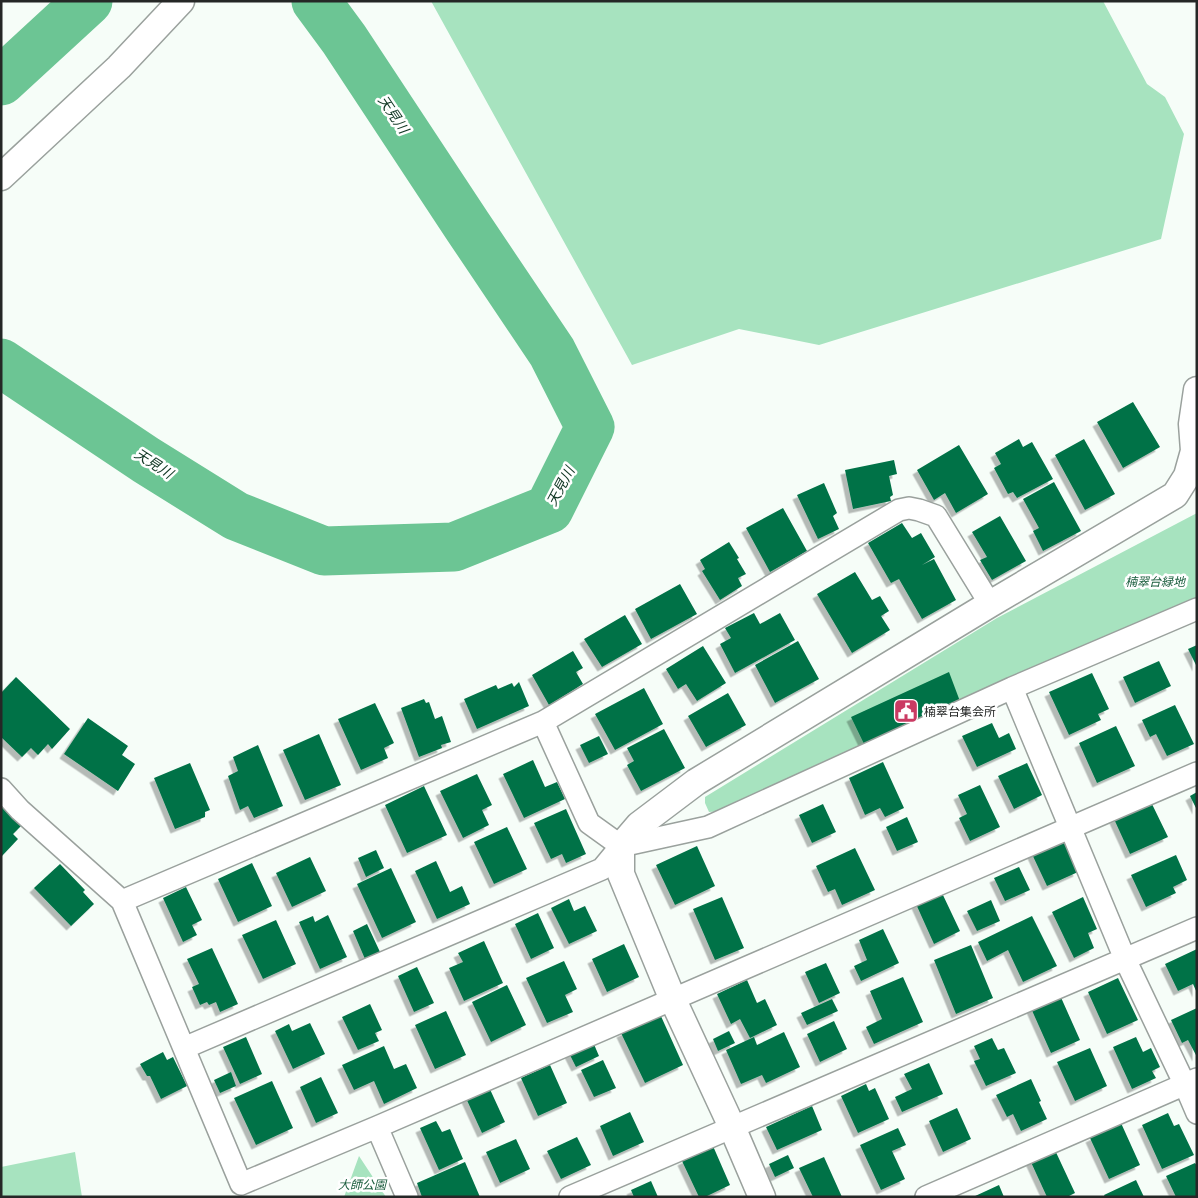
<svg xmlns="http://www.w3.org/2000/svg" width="1198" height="1198" font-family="'PT Serif','Noto Sans JP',serif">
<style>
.green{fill:#a7e3bf}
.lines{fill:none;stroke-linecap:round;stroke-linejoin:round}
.river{stroke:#6cc594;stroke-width:49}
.building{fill:#067247;filter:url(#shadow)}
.minor-casing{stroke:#9aa19d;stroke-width:24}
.tertiary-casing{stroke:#9aa19d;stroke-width:29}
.minor{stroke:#fff;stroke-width:21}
.tertiary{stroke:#fff;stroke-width:26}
.labels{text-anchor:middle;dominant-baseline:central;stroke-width:5;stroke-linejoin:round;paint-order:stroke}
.park-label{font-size:12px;font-style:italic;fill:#1a5d3d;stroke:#fff}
.poi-label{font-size:12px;fill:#252726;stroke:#fff;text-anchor:start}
.water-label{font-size:14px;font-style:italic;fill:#0f3623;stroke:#fff}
</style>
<defs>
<filter id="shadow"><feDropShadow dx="-4.5" dy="4.5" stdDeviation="0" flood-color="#0004"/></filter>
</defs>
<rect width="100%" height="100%" fill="#f6fdf8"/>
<path class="green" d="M 431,1 L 1103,1 L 1147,84 L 1165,97 L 1184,134 L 1161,239 L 819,345 L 739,329 L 632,365 Z
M 1197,513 L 1197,607 L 722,811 L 709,812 L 705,803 L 705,797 L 997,618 Z
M 75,1152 L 82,1197 L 1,1197 L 1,1167 Z
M 359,1156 L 386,1197 L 344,1197 Z"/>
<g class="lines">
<path class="river" d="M 1,81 L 88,1
M 1,363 L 146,460 L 236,516 L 324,551 L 454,547 L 549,509 L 590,427 L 552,352 L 468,227 L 344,39 L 316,1"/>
</g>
<path class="building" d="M 1133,402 L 1160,447 L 1123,468 L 1097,422 Z
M 1019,439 L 1023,447 L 1032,442 L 1053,479 L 1017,498 L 1013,492 L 1008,494 L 994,468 L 1001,464 L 995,453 Z
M 1084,439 L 1115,494 L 1085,510 L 1055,455 Z
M 959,445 L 988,494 L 956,513 L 945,493 L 934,500 L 917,470 Z
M 894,460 L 897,474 L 889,476 L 893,495 L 890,497 L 891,501 L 853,509 L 845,470 Z
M 1054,482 L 1081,531 L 1043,551 L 1033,531 L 1039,528 L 1023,499 Z
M 824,483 L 837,513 L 833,516 L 839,529 L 818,539 L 797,495 Z
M 783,508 L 807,551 L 770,572 L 746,528 Z
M 1000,516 L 1026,561 L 992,580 L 980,560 L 987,557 L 972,532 Z
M 902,523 L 912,538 L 921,533 L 935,557 L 922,565 L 934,559 L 956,600 L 922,619 L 899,579 L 891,583 L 868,543 Z
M 729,542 L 739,558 L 737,559 L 746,574 L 738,578 L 742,586 L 720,600 L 702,571 L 705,569 L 700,560 Z
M 855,572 L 872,600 L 880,596 L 889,611 L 881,616 L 890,630 L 852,653 L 817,594 Z
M 680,584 L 697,614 L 651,639 L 635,609 Z
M 754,613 L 760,624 L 780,613 L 795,640 L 735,673 L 720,644 L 731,638 L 725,628 Z
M 625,615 L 642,644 L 602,667 L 584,639 Z
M 798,641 L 819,679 L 775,703 L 755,665 Z
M 1197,645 L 1197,667 L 1188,649 Z
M 703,646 L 726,683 L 697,701 L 686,684 L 678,689 L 666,669 Z
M 573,651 L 583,668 L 576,672 L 583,684 L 549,705 L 532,675 Z
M 1159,661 L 1171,686 L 1135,703 L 1123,677 Z
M 949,672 L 961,704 L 866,748 L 851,717 Z
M 1092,673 L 1109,709 L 1098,714 L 1101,720 L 1069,735 L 1049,692 Z
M 16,677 L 70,729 L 52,749 L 48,744 L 38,755 L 31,748 L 22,757 L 1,737 L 1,693 Z
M 519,682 L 529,706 L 477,729 L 464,699 L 496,685 L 498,689 L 512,683 L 514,687 Z
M 644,688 L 663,724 L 615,750 L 595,714 Z
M 728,693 L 746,725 L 706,747 L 688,716 Z
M 424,699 L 426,703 L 429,702 L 435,719 L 442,716 L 451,742 L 441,745 L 442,748 L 419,757 L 401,708 Z
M 375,703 L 394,743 L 384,748 L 388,758 L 361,770 L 338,719 Z
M 1175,705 L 1194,744 L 1167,756 L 1156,734 L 1150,737 L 1142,720 Z
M 88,718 L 128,746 L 122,755 L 135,764 L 118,791 L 64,754 Z
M 992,723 L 999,738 L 1009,733 L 1016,749 L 977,767 L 962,736 Z
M 1116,726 L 1135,766 L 1097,783 L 1079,743 Z
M 664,729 L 685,768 L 641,791 L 627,765 L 634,761 L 627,748 Z
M 319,734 L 341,785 L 305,800 L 283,750 Z
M 599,736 L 608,754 L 589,763 L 580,745 Z
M 258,745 L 283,806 L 254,818 L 248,806 L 240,810 L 228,776 L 238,771 L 233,757 Z
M 533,760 L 545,787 L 557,782 L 565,799 L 524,818 L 503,774 Z
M 883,762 L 904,808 L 885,817 L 880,808 L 865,815 L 849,778 Z
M 190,763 L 210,810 L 205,812 L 205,817 L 175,829 L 154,778 Z
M 1027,763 L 1042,795 L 1014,809 L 998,776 Z
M 477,774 L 492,805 L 482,810 L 489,825 L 463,838 L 440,791 Z
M 980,785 L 1000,827 L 970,841 L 959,818 L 967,814 L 958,795 Z
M 424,786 L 447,835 L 407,853 L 385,805 Z
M 1197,792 L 1197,810 L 1190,796 Z
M 1151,802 L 1168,837 L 1130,854 L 1114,819 Z
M 823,804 L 836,832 L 812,843 L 799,815 Z
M 1,805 L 22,825 L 13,834 L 18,839 L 1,857 Z
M 566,809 L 586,854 L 566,863 L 562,854 L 551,859 L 534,823 Z
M 907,817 L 918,842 L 897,851 L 886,827 Z
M 507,827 L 527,869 L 494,884 L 474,842 Z
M 1063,837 L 1078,872 L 1047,886 L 1031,852 Z
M 697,846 L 715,886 L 675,905 L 656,865 Z
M 855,848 L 875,890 L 842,905 L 835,889 L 828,892 L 816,866 Z
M 376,850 L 384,868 L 366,877 L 358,858 Z
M 1176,855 L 1187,880 L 1173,887 L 1176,893 L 1146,907 L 1131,875 Z
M 310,857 L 326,891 L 292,907 L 276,873 Z
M 436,861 L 450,892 L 462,886 L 470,904 L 437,919 L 415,871 Z
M 252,863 L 272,906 L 238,922 L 218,879 Z
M 60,864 L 85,890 L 83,892 L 94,904 L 71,926 L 34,888 Z
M 1019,867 L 1030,890 L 1005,901 L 994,878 Z
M 391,868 L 416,922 L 382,938 L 357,884 Z
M 186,887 L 202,920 L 192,925 L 197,935 L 183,942 L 163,898 Z
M 942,893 L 960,931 L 934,944 L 916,904 Z
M 722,897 L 744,948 L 715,960 L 693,909 Z
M 1083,897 L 1097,929 L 1088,933 L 1094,948 L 1074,958 L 1052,912 Z
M 569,899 L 574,911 L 585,906 L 597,931 L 569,944 L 551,908 Z
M 991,900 L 1000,921 L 977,931 L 967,911 Z
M 538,913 L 554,948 L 531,959 L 515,924 Z
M 328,915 L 347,957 L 320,969 L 299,922 L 313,916 L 315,922 Z
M 1032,916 L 1057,966 L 1023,982 L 1008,950 L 987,961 L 978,942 Z
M 276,920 L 296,964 L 263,979 L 242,935 Z
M 367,924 L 380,952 L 365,959 L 353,931 Z
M 883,929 L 899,963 L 861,981 L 854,966 L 867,960 L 859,940 Z
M 484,941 L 503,983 L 464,1001 L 449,968 L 463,962 L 458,953 Z
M 624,944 L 639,977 L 607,992 L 592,959 Z
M 971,945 L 993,998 L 956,1014 L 934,960 Z
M 212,948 L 238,1004 L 220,1012 L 216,1002 L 209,1005 L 207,1002 L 200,1005 L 192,987 L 199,984 L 187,959 Z
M 1197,949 L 1197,993 L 1193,984 L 1178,991 L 1165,964 Z
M 564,961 L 577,989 L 565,995 L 573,1012 L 547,1023 L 526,978 Z
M 826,963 L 840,993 L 819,1003 L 805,972 Z
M 417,967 L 434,1003 L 414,1012 L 398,976 Z
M 903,977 L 923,1022 L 874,1044 L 866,1027 L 882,1019 L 870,991 Z
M 1118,978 L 1138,1020 L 1107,1034 L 1088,992 Z
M 747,980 L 757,1003 L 765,999 L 777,1025 L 750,1038 L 740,1019 L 731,1024 L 717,994 Z
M 507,985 L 526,1025 L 491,1042 L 472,1002 Z
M 1059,993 L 1080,1040 L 1051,1053 L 1030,1006 Z
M 832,999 L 838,1011 L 807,1025 L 801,1013 Z
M 370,1004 L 382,1030 L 375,1033 L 379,1041 L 358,1050 L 342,1017 Z
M 1197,1008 L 1197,1057 L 1188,1040 L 1182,1043 L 1171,1020 Z
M 446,1011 L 466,1055 L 435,1069 L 415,1025 Z
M 660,1014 L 683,1065 L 645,1083 L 621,1033 Z
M 834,1021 L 847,1049 L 820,1062 L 807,1034 Z
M 310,1023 L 325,1054 L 293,1069 L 275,1031 L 289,1024 L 292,1031 Z
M 729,1031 L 735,1043 L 718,1051 L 713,1039 Z
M 784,1032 L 800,1067 L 766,1083 L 762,1075 L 741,1084 L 726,1050 L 754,1037 L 757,1045 Z
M 246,1037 L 262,1074 L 240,1084 L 223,1047 Z
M 1136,1037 L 1143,1052 L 1151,1048 L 1160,1067 L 1152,1071 L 1156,1078 L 1132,1089 L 1113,1047 Z
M 992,1038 L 998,1050 L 1004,1048 L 1016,1073 L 986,1086 L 974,1061 L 980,1059 L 974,1046 Z
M 593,1042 L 599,1056 L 576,1067 L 569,1053 Z
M 384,1046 L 394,1069 L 406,1064 L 417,1088 L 384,1104 L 374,1081 L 354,1090 L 342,1065 Z
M 1090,1048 L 1107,1086 L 1075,1101 L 1057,1062 Z
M 163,1052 L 167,1060 L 173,1057 L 187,1086 L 161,1099 L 150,1076 L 147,1076 L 140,1064 Z
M 603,1060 L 616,1088 L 594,1097 L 581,1070 Z
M 929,1063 L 943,1094 L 902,1112 L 895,1097 L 912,1089 L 904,1074 Z
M 550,1065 L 567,1103 L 538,1116 L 521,1078 Z
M 231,1072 L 236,1086 L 220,1093 L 214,1080 Z
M 321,1077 L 338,1113 L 316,1123 L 300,1087 Z
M 1031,1079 L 1041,1101 L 1039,1102 L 1047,1119 L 1021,1131 L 1013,1114 L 1007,1117 L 996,1095 Z
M 272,1081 L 293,1128 L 256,1145 L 234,1098 Z
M 866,1084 L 869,1091 L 875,1088 L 889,1119 L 858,1133 L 841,1096 Z
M 488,1085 L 505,1122 L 482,1133 L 465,1096 Z
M 812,1106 L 822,1130 L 777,1150 L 766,1127 Z
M 957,1108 L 971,1139 L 943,1152 L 929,1121 Z
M 630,1112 L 644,1142 L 613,1156 L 600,1126 Z
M 1168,1113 L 1174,1126 L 1179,1124 L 1194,1155 L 1162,1169 L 1142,1125 Z
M 436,1121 L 442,1132 L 450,1129 L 463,1159 L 439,1170 L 420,1128 Z
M 1121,1123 L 1140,1165 L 1109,1179 L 1090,1138 Z
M 898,1128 L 906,1145 L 892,1151 L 905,1179 L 881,1190 L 860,1145 Z
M 577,1137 L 591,1165 L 561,1179 L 547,1151 Z
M 516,1139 L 530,1169 L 500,1183 L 486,1152 Z
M 713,1146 L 730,1185 L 705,1197 L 699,1197 L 682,1161 Z
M 1054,1148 L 1075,1193 L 1067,1197 L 1047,1197 L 1030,1160 Z
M 788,1155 L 794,1168 L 775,1177 L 769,1164 Z
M 824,1157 L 842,1197 L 813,1197 L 799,1168 Z
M 465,1162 L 480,1197 L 422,1197 L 417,1183 Z
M 1195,1163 L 1197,1166 L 1197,1197 L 1176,1197 L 1166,1176 Z
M 1136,1180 L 1144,1197 L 1105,1197 L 1104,1195 Z
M 651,1181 L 658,1197 L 634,1197 L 631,1190 Z
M 999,1185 L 1004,1197 L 973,1197 Z"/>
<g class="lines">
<defs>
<path id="minor" d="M 1012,688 L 1125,959 L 1185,1085 L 1197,1113
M 543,722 L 589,823 L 621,846
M 1,789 L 20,810 L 122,901 L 241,1184 L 377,1127 L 1197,773
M 122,901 L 543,722 L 899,510 L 909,508 L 919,510 L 936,516 L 990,604
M 184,1048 L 602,869 L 621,846 L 708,827 L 1012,688 L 1197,609
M 377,1127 L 407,1197
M 570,1197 L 1197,928
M 926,1197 L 1197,1079"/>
<path id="tertiary" d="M 1,177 L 119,67 L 181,1
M 762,1197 L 732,1127 L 673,1000 L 621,874 L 621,846 L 639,825 L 696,782 L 990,604 L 1175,495 L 1187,476 L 1194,451 L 1192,424 L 1197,390"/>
</defs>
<use href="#minor" class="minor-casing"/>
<use href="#tertiary" class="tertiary-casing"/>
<use href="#minor" class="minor"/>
<use href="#tertiary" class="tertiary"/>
</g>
<defs>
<symbol id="civic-square" viewBox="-11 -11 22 22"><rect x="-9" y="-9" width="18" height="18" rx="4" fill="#ca3b63" stroke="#fff"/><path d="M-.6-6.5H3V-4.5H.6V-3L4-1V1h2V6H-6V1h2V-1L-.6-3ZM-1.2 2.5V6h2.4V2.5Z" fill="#fff"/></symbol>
</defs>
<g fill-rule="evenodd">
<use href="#civic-square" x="892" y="697" width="28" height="28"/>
</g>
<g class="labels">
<g class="park-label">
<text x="1155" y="581">楠翠台緑地</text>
<text x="362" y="1184">大師公園</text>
</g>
<g class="poi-label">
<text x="924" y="711">楠翠台集会所</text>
</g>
<g class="water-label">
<text transform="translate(394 114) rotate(56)">天見川</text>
<text transform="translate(154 463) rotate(33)">天見川</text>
<text transform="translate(560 486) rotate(-62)">天見川</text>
</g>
</g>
<rect width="1198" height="1198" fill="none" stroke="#252726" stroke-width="5"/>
</svg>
